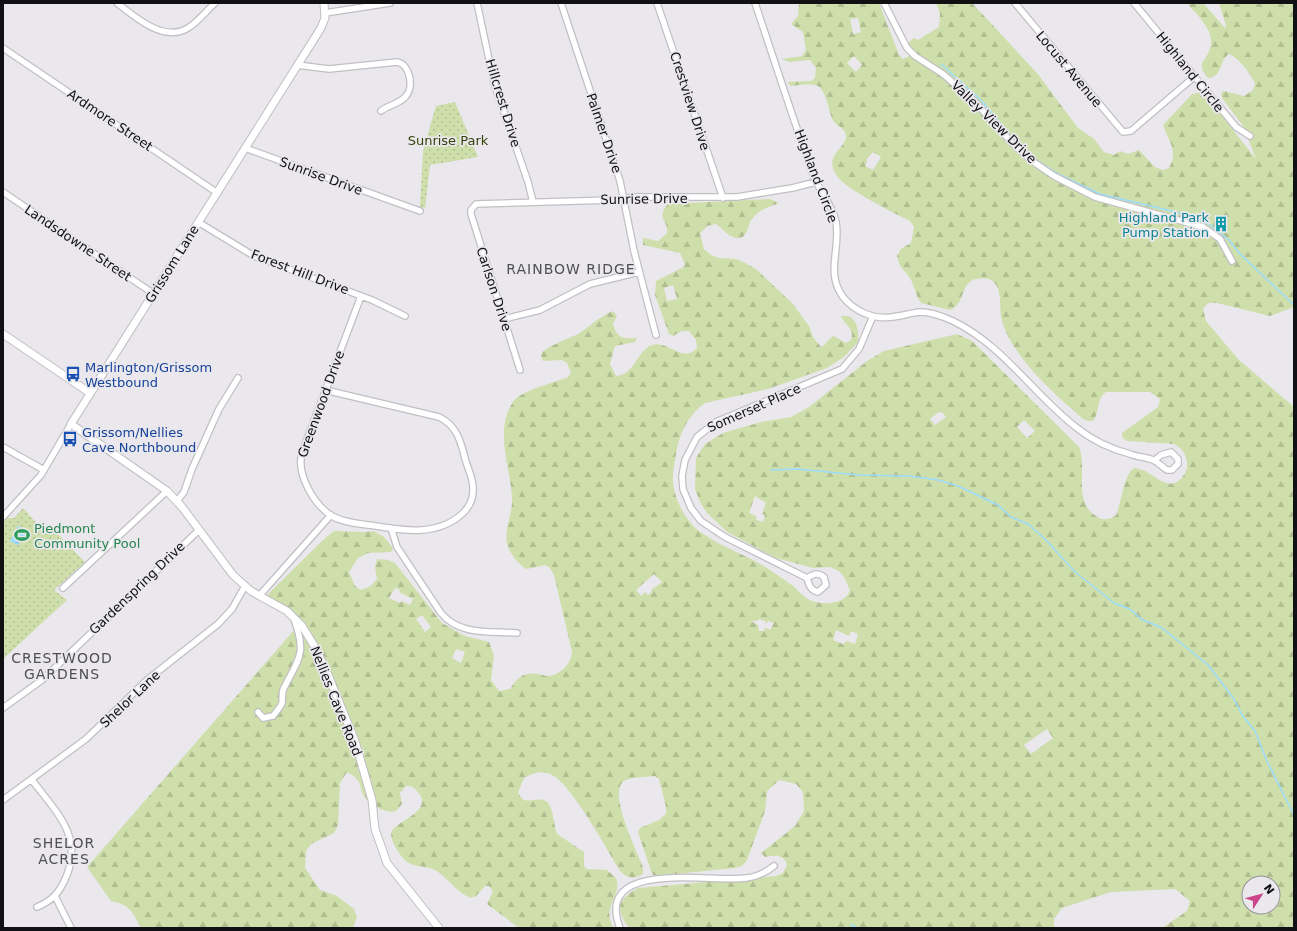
<svg xmlns="http://www.w3.org/2000/svg" width="1297" height="931" font-family="'DejaVu Sans',sans-serif">
<style>
.forest{fill:url(#forest-firs);fill-rule:evenodd}
.park{fill:url(#park-dots)}
.water{fill:url(#water-ripples)}
.lines{fill:none;stroke-linecap:round;stroke-linejoin:round}
.stream{stroke:#9cdcfd;stroke-width:1.5}
.minor-casing{stroke:#c1bfc4;stroke-width:8}
.tertiary-casing{stroke:#c1bfc4;stroke-width:9}
.minor{stroke:#fff;stroke-width:5.5}
.tertiary{stroke:#fff;stroke-width:7}
.labels{text-anchor:middle;dominant-baseline:central;stroke-width:3.5;stroke-linejoin:round;paint-order:stroke}
.street-label{font-size:13px;fill:#111012;stroke:#eae8ed}
.park-label{font-size:13px;fill:#35410a;stroke:#eae8ed}
.culture-label{font-size:13px;fill:#0d838f;stroke:#eae8ed;text-anchor:end}
.transit-label{font-size:13px;fill:#164399;stroke:#eae8ed;text-anchor:start}
.leisure-label{font-size:13px;fill:#27864d;stroke:#eae8ed;text-anchor:start}
.neighbourhood-label{font-size:14px;letter-spacing:1px;fill:#504f53;stroke:#eae8ed}
</style>
<defs>
<pattern id="forest-firs" width="22" height="20" patternUnits="userSpaceOnUse"><rect width="22" height="20" fill="#cfdfab"/><path d="M5 1l3.5 6h-7zM16 11l3.5 6h-7z" fill="#b1be92"/></pattern>
<pattern id="park-dots" width="8" height="8" patternUnits="userSpaceOnUse"><rect width="8" height="8" fill="#cfdfab"/><path d="M2 2h.1M6 6h.1" fill="none" stroke="#b1be92" stroke-width="1.8" stroke-linecap="round"/></pattern>
<pattern id="water-ripples" width="26" height="14" patternUnits="userSpaceOnUse"><rect width="26" height="14" fill="#9cdcfd"/><path d="M2 4q2-2 4 0t4 0M15 11q2-2 4 0t4 0" fill="none" stroke="#85bcd8"/></pattern>
</defs>
<rect width="100%" height="100%" fill="#eae8ed"/>
<path class="forest" d="M 799,3 L 879,3 L 899,55 L 903,59 L 909,56 L 909,42 L 914,38 L 918,40 L 939,27 L 940,13 L 936,3 L 972,3 L 1037,73 L 1078,128 L 1094,139 L 1104,152 L 1114,155 L 1120,151 L 1128,154 L 1139,150 L 1155,167 L 1163,170 L 1169,168 C 1179,150 1168,141 1163,125 L 1192,94 L 1202,92 L 1207,97 L 1256,159 L 1243,126 L 1222,98 L 1221,93 L 1224,91 L 1244,96 L 1253,90 L 1255,84 C 1251,74 1240,59 1229,54 C 1219,60 1223,77 1208,78 L 1202,69 L 1202,63 C 1222,37 1205,24 1187,3 L 1203,3 L 1225,28 L 1226,25 L 1219,3 L 1294,3 L 1294,307 L 1270,316 L 1217,303 L 1208,303 L 1203,309 L 1206,321 L 1238,359 L 1294,407 L 1294,928 L 1162,928 L 1187,911 L 1190,901 L 1175,889 L 1111,892 L 1062,908 L 1054,919 L 1054,928 L 629,928 C 615,909 617,899 638,888 L 776,876 L 783,873 L 787,865 C 784,854 775,855 765,857 L 761,853 L 795,826 L 804,811 L 803,792 L 796,784 L 779,780 L 767,791 L 765,811 L 747,860 L 742,866 L 735,868 L 655,876 L 652,874 L 638,832 L 640,828 L 659,820 L 666,814 L 666,807 L 659,779 L 655,776 C 646,777 631,777 624,781 C 607,792 637,851 643,867 L 643,874 C 635,879 628,879 621,872 C 608,852 571,782 550,774 C 540,770 533,773 524,778 L 518,792 C 524,809 537,794 547,802 C 553,806 554,826 557,834 L 584,852 L 584,866 L 587,869 L 607,870 L 616,878 C 623,897 600,906 614,928 L 519,928 L 487,904 L 493,891 L 489,886 L 485,886 L 476,896 L 471,898 C 457,893 447,877 435,870 C 425,865 414,868 406,861 C 400,856 391,842 391,834 C 391,822 437,812 417,791 C 414,787 410,786 406,786 L 400,793 L 402,804 L 396,811 C 387,814 372,806 366,799 C 357,788 366,782 347,772 L 340,783 L 338,825 L 334,833 L 311,844 L 306,851 L 305,868 L 320,890 L 337,896 L 354,909 L 357,917 L 353,928 L 141,928 C 132,911 130,905 111,901 L 87,867 L 295,629 L 289,616 L 269,604 L 268,594 L 323,540 L 334,531 L 365,532 L 374,531 L 384,537 L 393,548 L 391,552 L 368,553 L 358,558 L 349,572 L 355,586 L 361,590 L 371,586 L 377,579 L 375,567 L 377,559 L 388,560 L 395,563 L 442,623 L 465,636 L 489,642 L 494,656 L 491,680 L 499,691 L 510,689 C 517,678 524,672 538,674 C 541,674 544,676 547,676 C 560,676 571,664 572,652 L 554,575 L 550,568 L 545,565 L 527,569 C 518,564 510,554 507,544 C 504,529 512,516 512,501 C 512,470 493,432 513,402 C 521,390 554,383 568,377 L 571,373 L 567,363 L 562,360 L 543,361 L 541,356 L 542,352 C 553,344 565,340 576,335 C 589,328 599,316 613,311 L 617,316 L 613,324 C 617,339 624,339 637,338 L 635,342 L 615,346 L 610,364 L 616,376 C 635,375 637,350 652,345 C 669,340 682,364 697,348 L 696,340 L 689,331 L 682,331 L 673,336 L 669,334 L 655,295 L 656,281 L 682,268 L 685,265 L 680,253 L 643,245 L 643,238 L 658,241 L 667,233 C 669,220 655,219 668,204 L 770,199 L 779,203 C 769,207 759,209 752,219 C 747,226 748,240 736,238 C 729,237 722,228 716,224 L 707,226 L 700,234 L 704,249 L 711,255 L 719,258 L 736,259 L 745,263 L 756,269 L 793,304 L 809,326 L 813,337 L 821,347 C 827,345 828,338 834,336 L 846,343 L 851,340 C 855,328 844,325 841,316 C 857,314 859,330 858,342 L 844,357 L 827,368 L 768,389 L 705,403 C 688,415 679,434 676,454 C 675,463 672,473 673,482 C 674,499 687,524 702,533 C 722,547 746,555 767,568 C 774,573 782,578 789,583 C 798,589 806,601 816,602 C 828,605 846,603 850,590 L 844,577 L 839,571 L 830,567 L 813,568 L 776,558 L 727,532 L 707,513 L 701,504 L 695,489 L 696,458 L 705,444 L 723,433 L 761,422 L 791,417 L 809,407 L 867,361 L 884,351 L 957,334 L 972,341 L 1079,447 C 1088,470 1072,500 1096,516 C 1102,521 1110,520 1116,515 C 1122,502 1123,476 1134,468 C 1152,468 1168,497 1183,476 C 1188,470 1188,465 1186,458 C 1184,451 1180,447 1174,444 L 1127,441 L 1122,437 L 1122,433 L 1158,407 L 1160,399 L 1150,392 L 1106,392 C 1096,399 1100,412 1093,421 L 1088,421 L 1083,419 C 1054,393 1023,367 1006,332 C 1004,327 1002,322 1001,317 C 999,300 1004,274 976,279 C 960,282 966,304 950,310 L 921,303 C 916,296 915,288 911,280 C 906,270 899,269 897,256 L 901,249 L 911,243 L 914,227 L 910,221 C 894,213 845,189 837,176 C 822,155 847,149 846,135 C 845,129 838,126 834,122 C 828,113 827,87 815,85 C 808,83 798,85 791,86 L 787,82 L 811,81 L 815,78 L 816,68 L 810,60 L 790,62 L 781,59 L 802,56 L 806,50 L 803,32 L 791,24 L 798,16 ZM 858,18 L 861,32 L 853,34 L 850,19 ZM 854,56 L 862,65 L 856,72 L 847,63 ZM 873,152 L 881,157 L 873,170 L 865,166 L 867,161 L 866,160 ZM 673,285 L 677,299 L 667,301 L 664,288 ZM 939,412 L 942,412 L 946,417 L 935,425 L 930,419 ZM 1024,420 L 1035,431 L 1027,438 L 1017,427 ZM 755,496 L 766,503 L 762,514 L 765,515 L 763,522 L 756,520 L 757,517 L 749,513 ZM 654,574 L 662,582 L 651,590 L 652,592 L 648,595 L 645,592 L 641,596 L 636,590 ZM 395,588 L 400,590 L 399,592 L 413,599 L 410,605 L 402,601 L 400,603 L 389,598 ZM 422,615 L 431,627 L 425,632 L 416,619 ZM 759,619 L 765,621 L 766,624 L 768,621 L 774,623 L 770,630 L 765,627 L 764,631 L 759,631 L 758,625 L 751,621 L 757,621 ZM 836,630 L 849,636 L 851,631 L 858,634 L 855,644 L 847,641 L 843,644 L 833,640 ZM 456,649 L 465,652 L 461,663 L 452,658 ZM 1047,729 L 1053,738 L 1031,754 L 1024,745 ZM 1249,883 L 1273,883 L 1273,907 L 1249,907 Z"/>
<path class="park" d="M 455,102 L 478,157 L 430,165 L 425,208 L 420,207 L 423,151 L 436,106 Z
M 23,508 L 40,527 L 59,535 L 85,562 L 54,590 L 67,600 L 3,659 L 3,518 L 14,518 Z"/>
<path class="water" d="M 18,526 L 31,533 L 28,539 L 22,537 L 18,545 L 10,541 Z"/>
<g class="lines">
<path class="stream" d="M 941,64 L 981,100 L 1010,135 L 1032,157 L 1041,163 L 1058,174 L 1100,194 L 1180,213 L 1209,224 L 1229,240 L 1240,254 L 1294,305
M 771,470 L 797,469 L 859,475 L 909,476 L 938,480 L 958,486 L 998,505 L 1011,517 L 1028,524 L 1045,539 L 1075,572 L 1114,603 L 1130,609 L 1141,619 L 1162,628 L 1208,665 L 1234,699 L 1242,715 L 1255,731 L 1266,759 L 1294,815
M 851,925 L 858,928"/>
<defs>
<path id="minor" d="M 117,3 C 135,17 164,43 188,28 C 198,22 206,11 215,3
M 477,3 L 494,83 L 528,182 L 533,202
M 561,3 L 620,181 L 634,251 L 656,335
M 657,3 L 723,198
M 755,3 C 774,59 792,116 812,172 C 818,190 832,203 836,222 C 841,248 825,273 843,297 C 854,311 874,320 892,317 C 901,316 911,313 920,312 C 932,312 942,316 953,321 C 1003,345 1034,395 1077,428 C 1092,440 1111,449 1130,454 C 1137,457 1146,457 1153,460 C 1158,462 1162,467 1167,470 L 1172,470 L 1178,464 L 1178,459 L 1171,452 L 1161,455 L 1155,460
M 884,3 L 907,48 L 915,56 L 943,74 L 974,101 L 1015,146 L 1035,163 L 1054,176 L 1095,197 L 1203,227 L 1220,239 L 1232,261
M 1015,3 L 1123,132 L 1131,131 L 1194,77
M 1134,3 L 1236,127 L 1250,136
M 325,13 L 390,3
M 3,48 L 216,192
M 297,65 L 329,69 L 397,62 C 410,64 414,87 406,96 C 400,104 388,105 381,111
M 245,148 L 420,211
M 3,192 L 154,294
M 198,222 L 254,256 L 372,300 L 405,316
M 504,319 L 540,310 L 590,284 L 639,272
M 520,370 L 471,214 L 471,210 L 476,204 L 613,200 L 635,197 L 737,197 L 792,188 L 816,182
M 325,390 L 439,417 C 458,426 461,443 466,462 C 469,471 474,481 473,491 C 473,500 469,507 463,513 C 439,536 405,531 376,526 C 362,524 344,523 332,516 C 314,505 296,474 302,453 L 361,296
M 3,447 L 44,470
M 177,501 L 184,492 L 192,469 L 219,409 L 238,378
M 3,517 L 41,475 L 71,424
M 391,528 L 397,547 L 441,613 C 460,636 490,631 517,633
M 807,578 C 814,574 817,572 824,577 L 826,585 L 818,592 C 810,590 809,585 807,578 L 725,537 L 701,521 L 691,508 L 683,489 L 682,476 L 685,460 L 697,437 L 716,422 L 842,369 L 859,349 L 873,316
M 63,588 L 167,491
M 259,596 L 331,515
M 3,708 L 42,680 L 199,530
M 258,712 L 263,718 L 273,716 C 276,712 280,708 282,703 C 283,698 281,693 284,688 C 299,658 307,654 294,619
M 32,780 C 55,811 84,836 66,877 C 60,892 52,901 37,907
M 3,800 L 86,739 L 147,680 L 218,624 L 232,609 L 245,586
M 55,896 L 71,928
M 620,928 C 593,858 711,883 746,878 C 757,877 765,873 774,866"/>
<path id="tertiary" d="M 324,3 L 325,18 L 321,28 L 71,424 L 167,491 L 182,507 L 233,575 L 251,591 L 287,611 L 302,626 L 315,647 L 328,675 L 355,741 L 372,800 L 375,829 L 387,863 L 439,928
M 3,334 L 90,393"/>
</defs>
<use href="#minor" class="minor-casing"/>
<use href="#tertiary" class="tertiary-casing"/>
<use href="#minor" class="minor"/>
<use href="#tertiary" class="tertiary"/>
</g>
<defs>
<symbol id="building-bare" viewBox="-9 -9 18 18"><path d="M-4-6H4V6H1V3H-1V6H-4ZM-2.5-4.3h1.7v1.8h-1.7ZM.8-4.3h1.7v1.8H.8ZM-2.5-1h1.7V.8h-1.7ZM.8-1h1.7V.8H.8Z" fill="#0f9aa8" stroke="#eae8ed" stroke-width="2.5" paint-order="stroke"/></symbol>
<symbol id="bus-bare" viewBox="-9 -9 18 18"><path d="M-5-6H5V4H4V6H2V4H-2V6H-4V4H-5ZM-3.5-4V0h7V-4ZM-3.5 1.2v1.5H-2V1.2ZM2 1.2v1.5H3.5V1.2Z" fill="#1a4fb4" stroke="#eae8ed" stroke-width="2.5" paint-order="stroke"/></symbol>
<symbol id="stadium-bare" viewBox="-9 -9 18 18"><path d="M0-5a6.5 5 0 1 0 0 10a6.5 5 0 1 0 0-10ZM-3.5-1.8h7v3.6h-7Z" fill="#2e9e5b" stroke="#eae8ed" stroke-width="2.5" paint-order="stroke"/></symbol>
</defs>
<g fill-rule="evenodd">
<use href="#building-bare" x="1210" y="213" width="22" height="22"/>
<use href="#bus-bare" x="62" y="363" width="22" height="22"/>
<use href="#bus-bare" x="59" y="428" width="22" height="22"/>
<use href="#stadium-bare" x="11" y="524" width="22" height="22"/>
</g>
<g class="labels">
<g class="street-label">
<text transform="translate(1069 69) rotate(50)">Locust Avenue</text>
<text transform="translate(1190 72) rotate(51)">Highland Circle</text>
<text transform="translate(690 101) rotate(72)">Crestview Drive</text>
<text transform="translate(503 103) rotate(73)">Hillcrest Drive</text>
<text transform="translate(110 120) rotate(34)">Ardmore Street</text>
<text transform="translate(994 122) rotate(44)">Valley View Drive</text>
<text transform="translate(604 133) rotate(71)">Palmer Drive</text>
<text transform="translate(321 176) rotate(20)">Sunrise Drive</text>
<text transform="translate(816 176) rotate(69)">Highland Circle</text>
<text transform="translate(644 199) rotate(-1)">Sunrise Drive</text>
<text transform="translate(78 243) rotate(34)">Landsdowne Street</text>
<text transform="translate(172 264) rotate(-58)">Grissom Lane</text>
<text transform="translate(300 272) rotate(21)">Forest Hill Drive</text>
<text transform="translate(494 289) rotate(72)">Carlson Drive</text>
<text transform="translate(321 404) rotate(-70)">Greenwood Drive</text>
<text transform="translate(754 408) rotate(-24)">Somerset Place</text>
<text transform="translate(137 588) rotate(-44)">Gardenspring Drive</text>
<text transform="translate(130 699) rotate(-43)">Shelor Lane</text>
<text transform="translate(336 701) rotate(68)">Nellies Cave Road</text>
</g>
<g class="park-label">
<text x="448" y="140">Sunrise Park</text>
</g>
<g class="culture-label">
<text x="1209" y="217">Highland Park<tspan x="1209" dy="15">Pump Station</tspan></text>
</g>
<g class="transit-label">
<text x="85" y="367">Marlington/Grissom<tspan x="85" dy="15">Westbound</tspan></text>
<text x="82" y="432">Grissom/Nellies<tspan x="82" dy="15">Cave Northbound</tspan></text>
</g>
<g class="leisure-label">
<text x="34" y="528">Piedmont<tspan x="34" dy="15">Community Pool</tspan></text>
</g>
<g class="neighbourhood-label">
<text x="571" y="269">RAINBOW RIDGE</text>
<text x="62" y="658">CRESTWOOD<tspan x="62" dy="16">GARDENS</tspan></text>
<text x="64" y="843">SHELOR<tspan x="64" dy="16">ACRES</tspan></text>
</g>
</g>
<rect width="1297" height="931" fill="none" stroke="#111012" stroke-width="8"/>
<g transform="translate(1261 895) rotate(54)"><circle r="19" fill="#eae8ed" stroke="#939295"/>
<path d="M0-3L7 15L0 10L-7 15Z" fill="#ca4589"/>
<text y="-6" font-size="11" font-weight="bold" text-anchor="middle" fill="#111012">N</text>
</g>
</svg>
